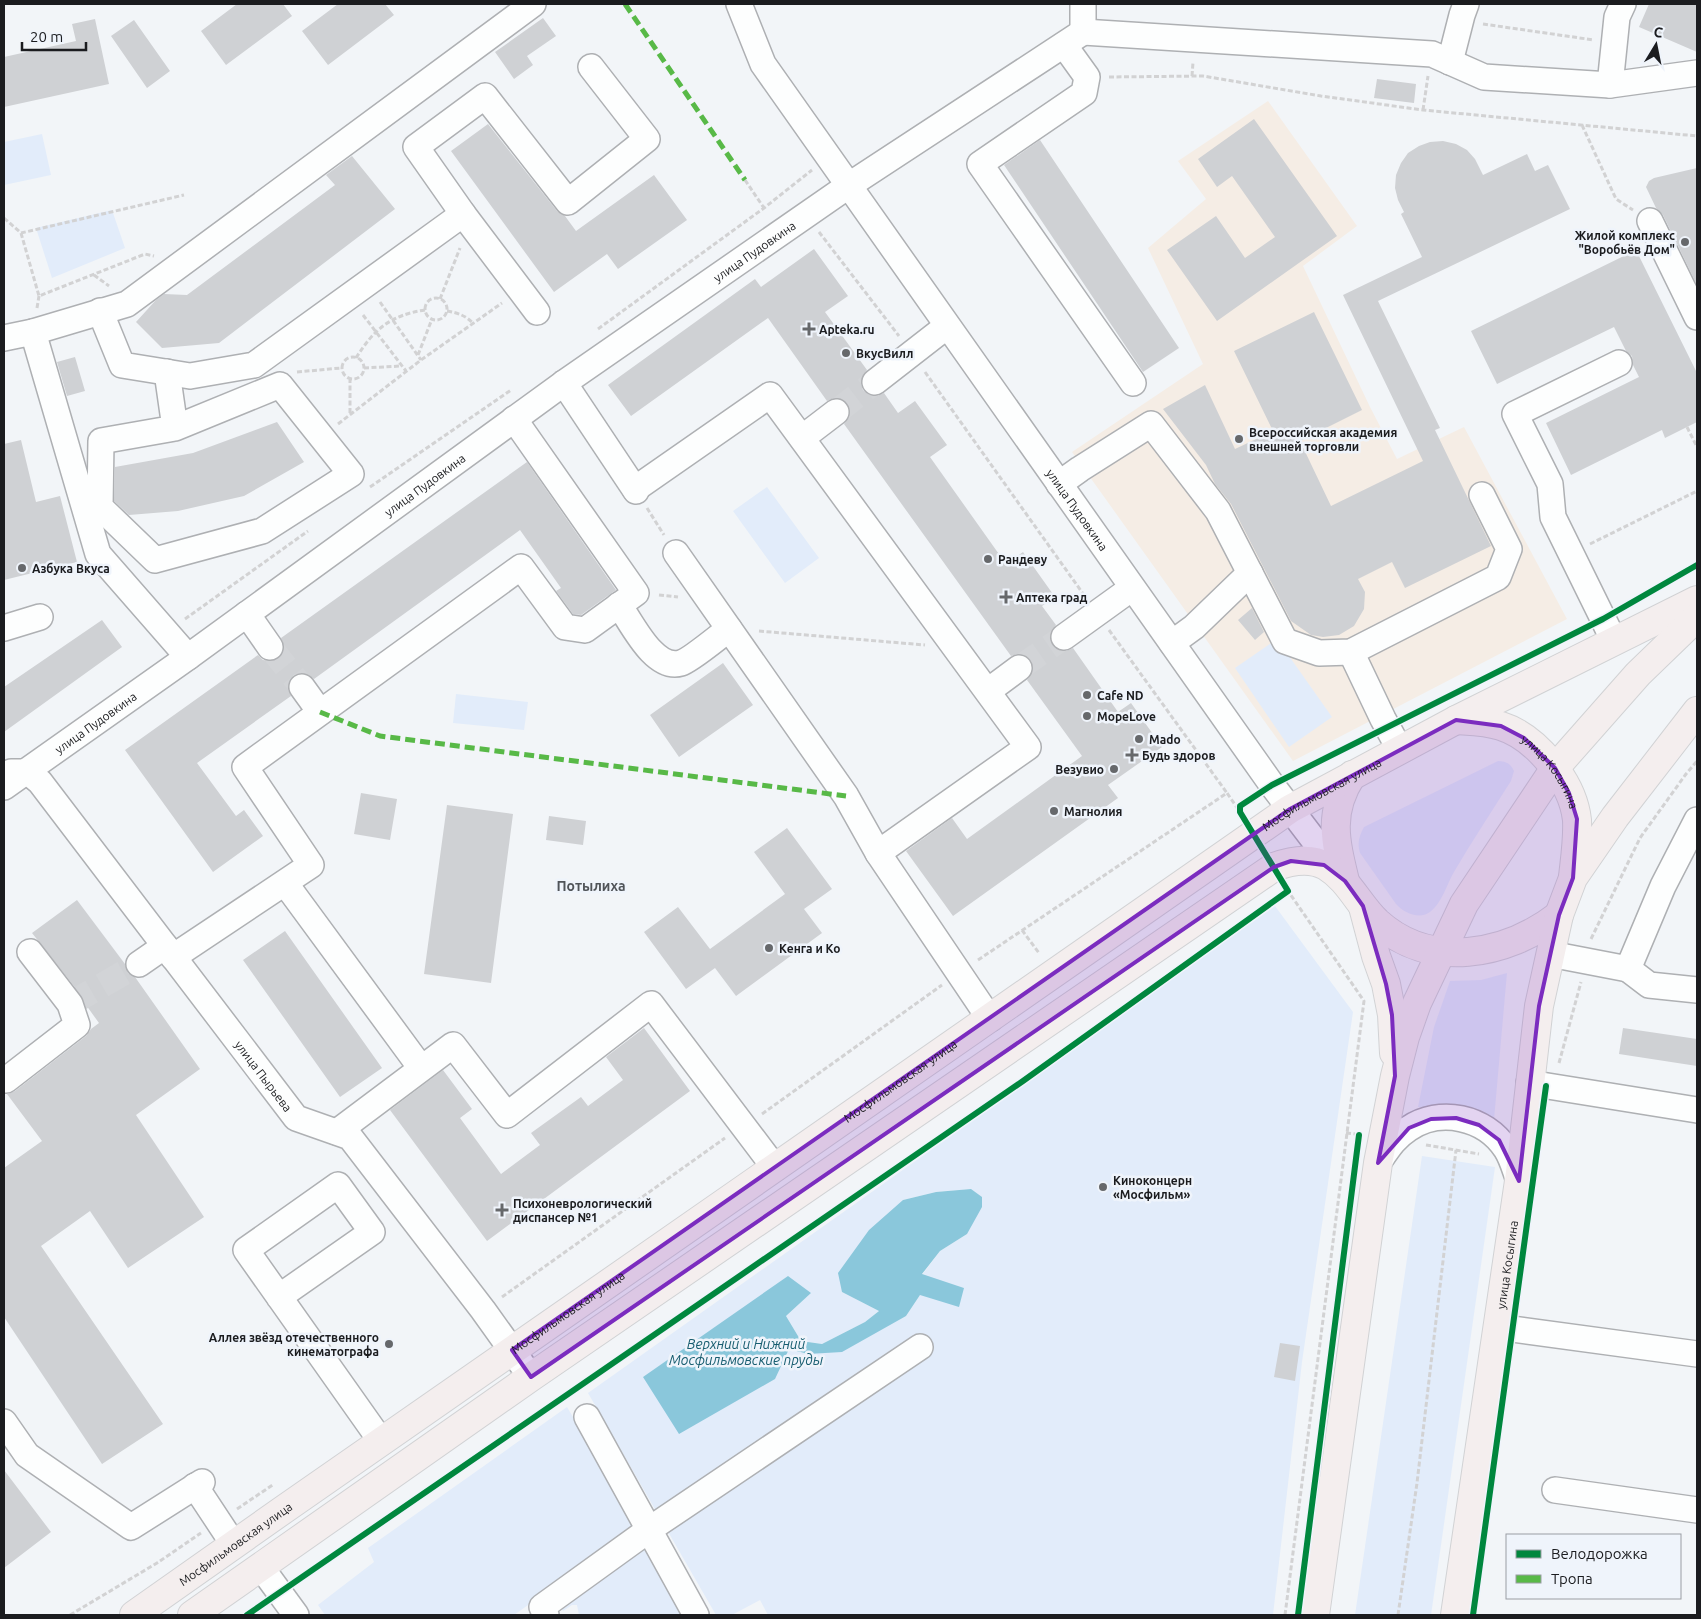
<svg xmlns="http://www.w3.org/2000/svg" width="1701" height="1619" font-family="Ubuntu,sans-serif">
<style>
.education{fill:#f5ede5}
.green{fill:#e2ecfa;fill-rule:evenodd}
.water{fill:#8ac7db}
.building{fill:#cfd1d4}
.lines{fill:none;stroke-linecap:round;stroke-linejoin:round}
.minor-tunnel{stroke:#d2d4d7;stroke-width:25;stroke-dasharray:25 12;stroke-linecap:butt}
.minor-casing{stroke:#aeb0b3;stroke-width:28}
.major-casing{stroke:#d1d2d4;stroke-width:30}
.path{stroke:#d2d2d3;stroke-width:3;stroke-dasharray:5 2.5;stroke-linecap:butt}
.minor{stroke:#fdfefe;stroke-width:25}
.major{stroke:#f4eeee;stroke-width:28}
.quiet{stroke:#58b947;stroke-width:5;stroke-dasharray:10 5;stroke-linecap:butt}
.cycleway-casing{stroke:#eff4fb;stroke-width:9}
.cycleway{stroke:#00873e;stroke-width:6}
.marked{fill:#7b2cbf;fill-opacity:0.2;stroke:#7b2cbf;stroke-width:4;stroke-linejoin:round}
.poi-dot{fill:#66686b;stroke:#eff4fb;stroke-width:2}
.labels{text-anchor:middle;dominant-baseline:central;stroke-width:5;stroke-linejoin:round;paint-order:stroke}
.poi-label{font-size:12px;font-weight:bold;fill:#1b1c1f;stroke:#eff4fb;text-anchor:start}
.street-label{font-size:12px;fill:#1b1c1f;stroke:#eff4fb}
.neighbourhood-label{font-size:14px;font-weight:bold;fill:#505459;stroke:#eff4fb}
.water-label{font-size:14px;font-style:italic;fill:#175d70;stroke:#eff4fb}
</style>
<rect width="100%" height="100%" fill="#f2f5f8"/>
<path class="education" d="M 1268,101 L 1357,226 L 1303,266 L 1370,407 L 1397,459 L 1464,427 L 1567,619 L 1293,761 L 1072,452 L 1203,364 L 1148,248 L 1206,199 L 1178,161 Z"/>
<path class="green" d="M 42,134 L 51,175 L 4,185 L 4,142 Z
M 112,210 L 125,248 L 52,278 L 36,228 Z
M 767,487 L 819,558 L 785,583 L 733,511 Z
M 1277,639 L 1332,717 L 1289,747 L 1235,668 Z
M 456,694 L 528,702 L 524,730 L 453,723 Z
M 1498,761 C 1506,761 1511,764 1514,771 L 1511,781 C 1492,811 1472,841 1454,872 C 1447,884 1442,903 1430,912 C 1419,920 1404,913 1396,904 L 1360,853 C 1357,843 1359,836 1364,827 Z
M 1275,906 L 1353,1012 L 1302,1362 L 1273,1615 L 768,1615 L 760,1600 L 732,1615 L 716,1615 L 588,1393 ZM 971,1189 L 967,1234 L 940,1251 L 922,1275 L 964,1288 L 920,1295 L 906,1316 L 808,1354 L 789,1349 L 643,1377 L 811,1293 L 786,1316 L 801,1341 L 822,1344 L 865,1322 L 879,1311 L 842,1292 L 903,1200 L 936,1192 Z
M 1507,973 L 1494,1120 L 1438,1108 L 1418,1107 L 1434,1027 L 1450,981 L 1481,980 Z
M 1422,1156 L 1495,1167 L 1431,1615 L 1355,1615 Z
M 567,1407 L 632,1516 L 632,1525 L 627,1535 L 514,1615 L 325,1615 L 318,1605 L 374,1562 L 368,1548 Z
M 640,1547 L 650,1551 L 685,1615 L 579,1615 L 577,1605 L 572,1605 L 563,1611 L 558,1602 Z"/>
<path class="water" d="M 971,1189 L 982,1197 L 982,1207 L 967,1234 L 940,1251 L 922,1274 L 964,1288 L 959,1307 L 920,1295 L 906,1316 L 842,1352 L 808,1354 L 789,1349 L 775,1379 L 679,1434 L 643,1377 L 788,1276 L 811,1293 L 786,1316 L 801,1341 L 822,1344 L 865,1322 L 879,1311 L 842,1292 L 838,1273 L 869,1230 L 903,1200 L 936,1192 Z"/>
<path class="building" d="M 237,4 L 283,4 L 292,16 L 226,65 L 201,31 Z
M 338,4 L 385,4 L 394,15 L 328,65 L 302,31 Z
M 1649,4 L 1697,4 L 1697,52 L 1639,27 Z
M 543,18 L 556,36 L 527,56 L 533,65 L 514,79 L 495,52 Z
M 95,19 L 109,84 L 4,107 L 4,57 L 76,41 L 72,24 Z
M 134,20 L 170,71 L 147,88 L 111,36 Z
M 1377,79 L 1416,84 L 1414,103 L 1374,98 Z
M 1254,119 L 1337,236 L 1217,321 L 1167,250 L 1216,216 L 1245,258 L 1275,237 L 1232,176 L 1217,187 L 1198,159 Z
M 488,124 L 557,211 L 565,216 L 576,231 L 654,175 L 687,220 L 618,269 L 607,254 L 554,292 L 451,151 Z
M 1040,140 L 1179,348 L 1143,372 L 1004,165 Z
M 1443,141 L 1456,144 L 1467,150 L 1475,159 L 1483,175 L 1527,154 L 1535,171 L 1548,165 L 1570,209 L 1378,301 L 1440,428 L 1435,430 L 1491,546 L 1405,588 L 1392,562 L 1358,579 L 1365,592 L 1364,609 L 1354,626 L 1339,635 L 1323,637 L 1311,635 L 1291,621 L 1231,504 L 1215,484 L 1206,465 L 1163,409 L 1205,385 L 1235,449 L 1273,431 L 1234,351 L 1314,312 L 1362,410 L 1300,441 L 1331,506 L 1423,461 L 1343,295 L 1422,257 L 1401,214 L 1404,212 L 1398,200 L 1395,188 L 1396,175 L 1401,163 L 1408,153 L 1419,146 L 1430,142 Z
M 352,156 L 395,209 L 219,343 L 162,348 L 136,322 L 156,300 L 164,294 L 187,295 L 335,185 L 326,175 Z
M 1697,168 L 1697,285 L 1663,215 L 1656,208 L 1646,187 L 1649,181 L 1654,178 Z
M 814,249 L 848,296 L 825,312 L 867,370 L 862,377 L 861,384 L 863,390 L 870,395 L 877,396 L 884,393 L 898,413 L 915,401 L 947,445 L 930,457 L 1006,564 L 1023,552 L 1055,597 L 1042,606 L 1056,625 L 1051,632 L 1050,638 L 1052,645 L 1059,650 L 1066,651 L 1073,648 L 1118,712 L 1131,703 L 1162,747 L 1108,785 L 1118,798 L 953,916 L 906,851 L 952,818 L 967,839 L 1082,756 L 1027,680 L 1032,673 L 1033,667 L 1031,660 L 1024,655 L 1017,654 L 1011,656 L 844,424 L 849,417 L 850,410 L 848,404 L 841,399 L 834,398 L 827,401 L 768,318 L 631,416 L 608,385 L 755,279 L 761,287 Z
M 1636,250 L 1697,373 L 1697,422 L 1665,438 L 1662,430 L 1571,475 L 1546,423 L 1639,377 L 1633,365 L 1632,356 L 1626,351 L 1614,327 L 1497,384 L 1471,331 Z
M 75,357 L 85,391 L 67,396 L 57,362 Z
M 277,422 L 304,462 L 244,496 L 178,511 L 129,515 L 114,501 L 115,467 L 193,453 Z
M 21,440 L 36,502 L 60,496 L 77,562 L 4,580 L 4,444 Z
M 527,462 L 616,590 L 581,615 L 573,614 L 556,591 L 561,588 L 520,530 L 314,679 L 307,674 L 301,673 L 294,675 L 289,682 L 288,689 L 291,696 L 197,763 L 236,816 L 244,810 L 263,836 L 213,872 L 125,750 L 258,655 L 263,660 L 271,661 L 279,658 L 283,653 L 284,646 L 281,638 Z
M 1252,608 L 1264,632 L 1255,640 L 1238,620 Z
M 102,620 L 122,647 L 4,732 L 4,687 Z
M 723,663 L 753,705 L 679,757 L 650,715 Z
M 361,793 L 397,799 L 390,840 L 354,834 Z
M 447,805 L 513,814 L 491,983 L 424,974 Z
M 549,816 L 586,821 L 583,845 L 546,840 Z
M 787,828 L 832,889 L 804,909 L 822,933 L 736,996 L 715,968 L 686,989 L 644,932 L 678,907 L 710,949 L 785,894 L 754,852 Z
M 77,900 L 125,964 L 128,973 L 135,977 L 200,1069 L 136,1115 L 204,1217 L 128,1268 L 90,1211 L 41,1246 L 163,1424 L 102,1464 L 4,1317 L 4,1168 L 42,1141 L 7,1094 L 15,1091 L 86,1036 L 91,1029 L 99,1023 L 86,1005 L 81,995 L 32,933 Z
M 285,931 L 382,1068 L 340,1097 L 243,960 Z
M 644,1028 L 690,1091 L 487,1241 L 390,1110 L 443,1070 L 472,1109 L 460,1118 L 501,1174 L 540,1145 L 531,1133 L 581,1097 L 588,1106 L 623,1080 L 606,1057 Z
M 1623,1028 L 1697,1039 L 1697,1066 L 1619,1054 Z
M 1280,1343 L 1300,1346 L 1295,1381 L 1274,1377 Z
M 4,1470 L 51,1532 L 4,1568 Z"/>
<g class="lines">
<path class="minor-tunnel" d="M 836,412 L 875,382
M 270,647 L 302,687
M 1019,668 L 1064,637
M 70,1004 L 139,964"/>
<defs>
<g id="minor">
<path id="s1" d="M 739,4 L 763,64 L 1272,785 L 1342,877"/>
<path d="M 1083,4 L 1083,32"/>
<path d="M 1083,32 L 1432,54 L 1484,77 L 1610,85 L 1697,73"/>
<path d="M 1064,45 L 1087,77 L 1084,93 L 980,164 L 1133,383"/>
<path d="M 1450,62 L 1462,15 L 1466,4"/>
<path d="M 1610,85 L 1617,17 L 1623,4"/>
<path d="M 463,214 L 416,147 L 485,96 L 568,202 L 647,139 L 591,67"/>
<path d="M 1650,221 L 1697,317"/>
<path d="M 100,311 L 122,365 L 190,376 L 254,365 L 463,214 L 537,312"/>
<path d="M 33,332 L 127,304 L 533,4"/>
<path d="M 4,338 L 33,332 L 98,554 L 188,657"/>
<path d="M 167,372 L 175,428 L 101,441 L 100,507 L 155,560 L 262,531 L 351,474 L 280,385 L 175,428"/>
<path d="M 875,382 L 947,326"/>
<path d="M 564,383 L 636,491"/>
<path d="M 802,438 L 836,412"/>
<path d="M 1059,484 L 1080,469 L 1151,424 L 1218,511 L 1285,641 L 1319,653 L 1351,652 L 1498,577 L 1509,549 L 1482,495"/>
<path d="M 635,489 L 770,395 L 1028,747 L 878,853"/>
<path d="M 676,553 L 846,796 L 878,853 L 990,1019"/>
<path d="M 619,605 C 632,623 654,671 681,663 C 691,660 719,636 729,629"/>
<path d="M 247,614 L 270,647"/>
<path d="M 4,628 L 40,617"/>
<path d="M 1064,637 L 1132,588"/>
<path d="M 1614,641 L 1553,517 L 1550,484 L 1515,414 L 1619,363"/>
<path d="M 1172,643 L 1194,627 L 1250,573"/>
<path d="M 1351,652 L 1383,719 L 1400,750"/>
<path d="M 302,687 L 320,712"/>
<path d="M 988,691 L 1019,668"/>
<path id="s2" d="M 11,772 L 28,772 L 40,782 L 296,1118 L 350,1137 L 483,1310 L 531,1377"/>
<path id="s3" d="M 4,787 L 188,657 L 564,383 L 848,186 L 1083,32"/>
<path d="M 285,883 L 421,1068"/>
<path d="M 1550,954 L 1628,969 L 1663,886 L 1697,820"/>
<path d="M 173,957 L 311,865 L 245,767 L 521,567 L 565,627 L 585,630 L 636,593 L 514,419"/>
<path d="M 139,964 L 165,946"/>
<path d="M 1628,969 L 1649,985 L 1697,990"/>
<path d="M 6,1080 L 77,1025 L 70,1004 L 30,952"/>
<path d="M 1529,1083 L 1697,1110"/>
<path d="M 337,1132 L 453,1045 L 507,1115 L 651,1004 L 775,1168"/>
<path d="M 1378,1163 C 1387,1150 1395,1137 1408,1129 C 1440,1107 1485,1117 1506,1149 C 1512,1158 1515,1170 1519,1181"/>
<path d="M 279,1297 L 372,1232 L 338,1185 L 246,1250 L 381,1441"/>
<path d="M 1498,1327 L 1697,1354"/>
<path d="M 587,1417 L 696,1615"/>
<path d="M 4,1422 L 27,1455 L 131,1527 L 202,1482"/>
<path d="M 195,1486 L 234,1545"/>
<path d="M 1555,1490 L 1697,1510"/>
<path d="M 261,1567 L 296,1615"/>
<path d="M 546,1615 L 542,1607 L 650,1529 L 920,1347"/>
</g>
<g id="major">
<path id="s4" d="M 1456,720 C 1471,721 1486,721 1501,726 C 1536,737 1573,782 1577,820 C 1578,839 1575,858 1573,877"/>
<path d="M 1345,881 C 1335,840 1328,812 1352,775"/>
<path d="M 1363,907 L 1376,956 L 1386,984 L 1392,1015 L 1394,1053"/>
<path id="s5" d="M 134,1615 L 283,1510 L 1290,809 L 1456,720 L 1697,600"/>
<path d="M 192,1615 L 531,1377 L 1274,867 C 1290,861 1310,857 1326,866 C 1349,880 1358,904 1377,922 C 1430,970 1506,956 1559,915"/>
<path d="M 1315,1615 L 1378,1163 L 1395,1076 L 1405,1037 L 1417,1003 L 1464,904 L 1555,768 L 1638,674 L 1697,617"/>
<path id="s6" d="M 1455,1615 L 1519,1181 L 1539,1006 L 1559,915 L 1573,878 L 1615,817 L 1697,711"/>
</g>
</defs>
<use href="#minor" class="minor-casing"/>
<use href="#major" class="major-casing"/>
<path class="path" d="M 1483,24 L 1594,40
M 1192,76 L 1193,62
M 1109,77 L 1203,76 L 1321,96 L 1423,110 L 1697,136
M 1423,110 L 1428,76
M 1582,125 L 1616,199 L 1633,210
M 745,180 L 764,208
M 4,218 L 21,233 L 184,195
M 819,232 L 899,336
M 21,233 L 39,296 L 145,254 L 154,256
M 94,275 L 109,286
M425 309a11 11 0 1 1 22 0a11 11 0 1 1-22 0Z
M 440,299 L 460,248
M 380,302 L 421,360
M 37,308 L 39,296
M 447,311 C 459,313 466,316 474,324
M 363,315 L 406,371
M 598,329 L 764,208 L 812,170
M 418,355 L 432,319
M342 368a11 11 0 1 1 22 0a11 11 0 1 1-22 0Z
M 356,358 C 374,329 391,315 425,310
M 364,368 L 401,366
M 297,372 L 341,368
M 925,372 L 1084,595
M 350,378 L 350,414
M 338,424 L 421,360 L 502,303
M 1687,427 L 1697,447
M 370,487 L 511,390
M 647,508 L 664,535
M 1590,544 L 1697,491
M 659,595 L 678,597
M 185,619 L 308,531
M 1109,630 L 1227,793
M 759,631 L 925,645
M 1022,930 L 1039,953
M 1591,939 L 1640,838 L 1686,774 L 1697,761
M 978,960 L 1227,793 L 1240,812
M 1559,1063 L 1581,982
M 762,1114 L 942,985
M 1346,1133 L 1355,1134
M 1426,1145 L 1479,1154
M 502,1297 L 725,1138
M 237,1509 L 274,1484
M 70,1615 L 157,1563 L 201,1533
M 1285,1615 L 1364,1001 L 1288,891
M 1398,1615 L 1417,1483 L 1456,1150"/>
<use href="#minor" class="minor"/>
<use href="#major" class="major"/>
<path class="quiet" d="M 625,4 L 745,180
M 320,712 L 380,736 L 846,796"/>
<defs>
<path id="cycleway" d="M 247,1615 L 1023,1081 L 1288,891 L 1240,812 L 1240,806 L 1272,785 L 1603,619 L 1697,565
M 1298,1615 L 1359,1135
M 1473,1615 L 1546,1086"/>
</defs>
<use href="#cycleway" class="cycleway-casing"/>
<use href="#cycleway" class="cycleway"/>
</g>
<path class="marked" d="M 1456,720 L 1501,726 L 1524,738 L 1555,768 L 1569,793 L 1577,819 L 1573,878 L 1559,915 L 1539,1006 L 1519,1181 L 1499,1140 L 1479,1125 L 1456,1118 L 1431,1119 L 1409,1128 L 1378,1163 L 1395,1076 L 1392,1015 L 1386,984 L 1363,906 L 1345,881 L 1324,865 L 1291,861 L 1274,867 L 531,1377 L 512,1350 L 1290,809 Z"/>
<g class="poi-dot">
<circle cx="1685" cy="242" r="5"/>
<path d="M806.5 321.5h5v5h5v5h-5v5h-5v-5h-5v-5h5z"/>
<circle cx="846" cy="353" r="5"/>
<circle cx="1239" cy="439" r="5"/>
<circle cx="988" cy="559" r="5"/>
<circle cx="22" cy="568" r="5"/>
<path d="M1003.5 589.5h5v5h5v5h-5v5h-5v-5h-5v-5h5z"/>
<circle cx="1087" cy="695" r="5"/>
<circle cx="1087" cy="716" r="5"/>
<circle cx="1139" cy="739" r="5"/>
<path d="M1129.5 747.5h5v5h5v5h-5v5h-5v-5h-5v-5h5z"/>
<circle cx="1114" cy="769" r="5"/>
<circle cx="1054" cy="811" r="5"/>
<circle cx="769" cy="948" r="5"/>
<circle cx="1103" cy="1187" r="5"/>
<path d="M499.5 1202.5h5v5h5v5h-5v5h-5v-5h-5v-5h5z"/>
<circle cx="389" cy="1344" r="5"/>
</g>
<g class="labels">
<g class="poi-label">
<text x="1675" y="235" text-anchor="end">Жилой комплекс<tspan x="1675" dy="14">"Воробьёв Дом"</tspan></text>
<text x="819" y="329">Apteka.ru</text>
<text x="856" y="353">ВкусВилл</text>
<text x="1249" y="432">Всероссийская академия<tspan x="1249" dy="14">внешней торговли</tspan></text>
<text x="998" y="559">Рандеву</text>
<text x="32" y="568">Азбука Вкуса</text>
<text x="1016" y="597">Аптека град</text>
<text x="1097" y="695">Cafe ND</text>
<text x="1097" y="716">МореLove</text>
<text x="1149" y="739">Mado</text>
<text x="1142" y="755">Будь здоров</text>
<text x="1104" y="769" text-anchor="end">Везувио</text>
<text x="1064" y="811">Магнолия</text>
<text x="779" y="948">Кенга и Ко</text>
<text x="1113" y="1180">Киноконцерн<tspan x="1113" dy="14">«Мосфильм»</tspan></text>
<text x="513" y="1203">Психоневрологический<tspan x="513" dy="14">диспансер №1</tspan></text>
<text x="379" y="1337" text-anchor="end">Аллея звёзд отечественного<tspan x="379" dy="14">кинематографа</tspan></text>
</g>
<g class="street-label">
<text stroke="none"><textPath href="#s3" startOffset="922">улица Пудовкина</textPath></text>
<text stroke="none"><textPath href="#s3" startOffset="518">улица Пудовкина</textPath></text>
<text stroke="none"><textPath href="#s1" startOffset="610">улица Пудовкина</textPath></text>
<text stroke="none"><textPath href="#s3" startOffset="112">улица Пудовкина</textPath></text>
<text stroke="none"><textPath href="#s4" startOffset="115">улица Косыгина</textPath></text>
<text stroke="none"><textPath href="#s5" startOffset="1444">Мосфильмовская улица</textPath></text>
<text stroke="none"><textPath href="#s2" startOffset="402">улица Пырьева</textPath></text>
<text stroke="none"><textPath href="#s5" startOffset="934">Мосфильмовская улица</textPath></text>
<text stroke="none"><textPath href="#s6" startOffset="354">улица Косыгина</textPath></text>
<text stroke="none"><textPath href="#s5" startOffset="529">Мосфильмовская улица</textPath></text>
<text stroke="none"><textPath href="#s5" startOffset="124">Мосфильмовская улица</textPath></text>
</g>
<g class="neighbourhood-label">
<text x="591" y="886">Потылиха</text>
</g>
<g class="water-label">
<text x="746" y="1344">Верхний и Нижний<tspan x="746" dy="16">Мосфильмовские пруды</tspan></text>
</g>
</g>
<rect width="1701" height="1619" fill="none" stroke="#1b1c1f" stroke-width="10"/>
<rect x="1506" y="1534" width="175" height="65" fill="#eff4fb" stroke="#9a9ea3"/>
<rect x="1516" y="1550" width="25" height="8" fill="#00873e" stroke="#9a9ea3"/>
<text x="1551" y="1559" font-size="15" fill="#1b1c1f">Велодорожка</text>
<rect x="1516" y="1575" width="25" height="8" fill="#58b947" stroke="#9a9ea3"/>
<text x="1551" y="1584" font-size="15" fill="#1b1c1f">Тропа</text>
<g transform="translate(1656 45) rotate(10)" stroke="#eff4fb" stroke-width="4" paint-order="stroke">
<path d="M0-4L9 19L0 12L-9 19Z" fill="#1b1c1f"/>
<text y="-8" font-size="14" font-weight="bold" text-anchor="middle" fill="#1b1c1f">С</text>
</g>
<path d="M22 42v8h64v-8" fill="none" stroke="#1b1c1f" stroke-width="2.5"/>
<text x="30" y="42" font-size="15" fill="#1b1c1f" stroke="#eff4fb" stroke-width="4" paint-order="stroke">20 m</text>
</svg>
